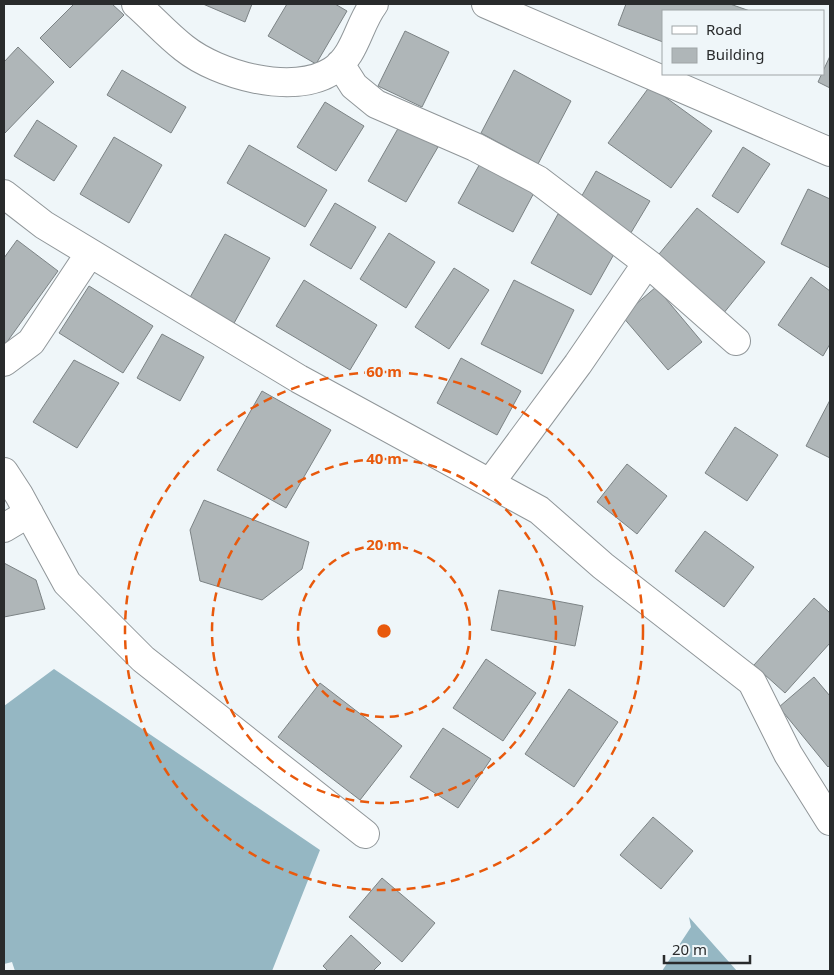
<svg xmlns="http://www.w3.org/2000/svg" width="834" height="975" font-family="'Noto Sans',sans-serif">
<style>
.forest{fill:#95b7c3}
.building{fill:#afb6b8;stroke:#7c8385}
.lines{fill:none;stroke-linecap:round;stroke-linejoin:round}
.minor-casing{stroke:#909699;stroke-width:30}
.minor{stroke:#fff;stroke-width:28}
.ring{fill:none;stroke:#e8590c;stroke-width:2.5;stroke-dasharray:9 6}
.centre{fill:#e8590c;stroke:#eff6f9;stroke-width:2.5}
.ring-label{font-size:15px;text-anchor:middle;font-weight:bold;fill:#e8590c;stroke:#eff6f9;stroke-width:4;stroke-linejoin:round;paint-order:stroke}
</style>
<rect width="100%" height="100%" fill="#eff6f9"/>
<path class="forest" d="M 54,669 L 320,850 L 272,971 L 15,971 L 12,962 L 4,964 L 4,706 Z
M 689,917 L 737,971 L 662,971 L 691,927 Z"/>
<path class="building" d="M 74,4 L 112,4 L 124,15 L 70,68 L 40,38 Z
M 203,4 L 252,4 L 245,22 Z
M 287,4 L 335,4 L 347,11 L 316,64 L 268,36 Z
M 626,4 L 730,4 L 750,11 L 663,11 L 663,42 L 618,25 Z
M 405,31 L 449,52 L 422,107 L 378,86 Z
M 18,47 L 54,82 L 4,134 L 4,62 Z
M 830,56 L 830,88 L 818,82 Z
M 122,70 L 186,107 L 171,133 L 107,95 Z
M 514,70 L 571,101 L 538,164 L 481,133 Z
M 650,86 L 712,131 L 671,188 L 608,143 Z
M 325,102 L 364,126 L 336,171 L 297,147 Z
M 37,120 L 77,146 L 54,181 L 14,156 Z
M 400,125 L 438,147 L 406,202 L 368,181 Z
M 114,137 L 162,165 L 129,223 L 80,194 Z
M 249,145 L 327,190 L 305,227 L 227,183 Z
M 743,147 L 770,164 L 738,213 L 712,196 Z
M 482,160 L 536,189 L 513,232 L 458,203 Z
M 596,171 L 650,201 L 629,236 L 576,206 Z
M 808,189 L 830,199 L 830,268 L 781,244 Z
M 335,203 L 376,227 L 351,269 L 310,245 Z
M 697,208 L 765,262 L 723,314 L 655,259 Z
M 558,214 L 618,247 L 591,295 L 531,263 Z
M 389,233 L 435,262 L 406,308 L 360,279 Z
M 225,234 L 270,258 L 233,325 L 188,301 Z
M 17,240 L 58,271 L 4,346 L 4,258 Z
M 454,268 L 489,290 L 449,349 L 415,327 Z
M 811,277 L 830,291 L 830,344 L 823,356 L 778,325 Z
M 304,280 L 377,325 L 350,370 L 276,326 Z
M 514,280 L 574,310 L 542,374 L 481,344 Z
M 89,286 L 153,326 L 123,373 L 59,333 Z
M 656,287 L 702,342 L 668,370 L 622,316 Z
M 162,334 L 204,357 L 180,401 L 137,378 Z
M 461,358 L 521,391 L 497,435 L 437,403 Z
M 74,360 L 119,383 L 77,448 L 33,422 Z
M 262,391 L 331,430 L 286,508 L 217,470 Z
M 830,400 L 830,458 L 806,446 Z
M 735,427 L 778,455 L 747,501 L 705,473 Z
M 627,464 L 667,496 L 637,534 L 597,502 Z
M 204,500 L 309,542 L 302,569 L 262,600 L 200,581 L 190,530 Z
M 705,531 L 754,567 L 724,607 L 675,571 Z
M 4,563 L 36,580 L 45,609 L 4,617 Z
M 499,590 L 583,606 L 575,646 L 491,630 Z
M 814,598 L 830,613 L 830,643 L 785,693 L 754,665 Z
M 486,659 L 536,693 L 503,741 L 453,708 Z
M 814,677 L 830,696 L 830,765 L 828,767 L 779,707 Z
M 320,683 L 402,746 L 360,800 L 278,737 Z
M 569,689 L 618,722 L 574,787 L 525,754 Z
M 443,728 L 491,759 L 458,808 L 410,777 Z
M 653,817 L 693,851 L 661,889 L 620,855 Z
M 382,878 L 435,923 L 402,962 L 349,917 Z
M 351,935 L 381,963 L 373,971 L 328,971 L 323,966 Z"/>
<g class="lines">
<defs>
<path id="minor" d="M 136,4 C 152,18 167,35 184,48 C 218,75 293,96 332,71 C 356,55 358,25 374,4
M 486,4 L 830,152
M 340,64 L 354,86 L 376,104 L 475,147 L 538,180 L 651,266 L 736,341
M 4,194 L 44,225 L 299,379 L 539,510 L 603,566 L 752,682 L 788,754 L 830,821
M 4,362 L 31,342 L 90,253
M 4,472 L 19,495 L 67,583 L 143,659 L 365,834
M 490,483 L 578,364 L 647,263
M 4,528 L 29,513"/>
</defs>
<use href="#minor" class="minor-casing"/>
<use href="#minor" class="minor"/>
</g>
<g class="ring">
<circle cx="384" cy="631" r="86"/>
<circle cx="384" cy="631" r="172"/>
<circle cx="384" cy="631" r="259"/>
</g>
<circle cx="384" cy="631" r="8" class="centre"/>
<g class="ring-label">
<text x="384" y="377">60 m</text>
<text x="384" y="464">40 m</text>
<text x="384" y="550">20 m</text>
</g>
<rect width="834" height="975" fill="none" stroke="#292b2c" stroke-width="10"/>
<rect x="662" y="10" width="162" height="65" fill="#eff6f9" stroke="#a0a5a7"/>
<rect x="672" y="26" width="25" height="8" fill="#ffffff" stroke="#a0a5a7"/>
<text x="706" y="35" font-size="15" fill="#292b2c">Road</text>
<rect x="672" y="48" width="25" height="15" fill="#afb6b8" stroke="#a0a5a7"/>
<text x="706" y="60" font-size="15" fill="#292b2c">Building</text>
<path d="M664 955v8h86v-8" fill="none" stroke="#292b2c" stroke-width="2.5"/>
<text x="672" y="955" font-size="15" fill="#292b2c" stroke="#eff6f9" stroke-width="4" paint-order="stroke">20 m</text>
</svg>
